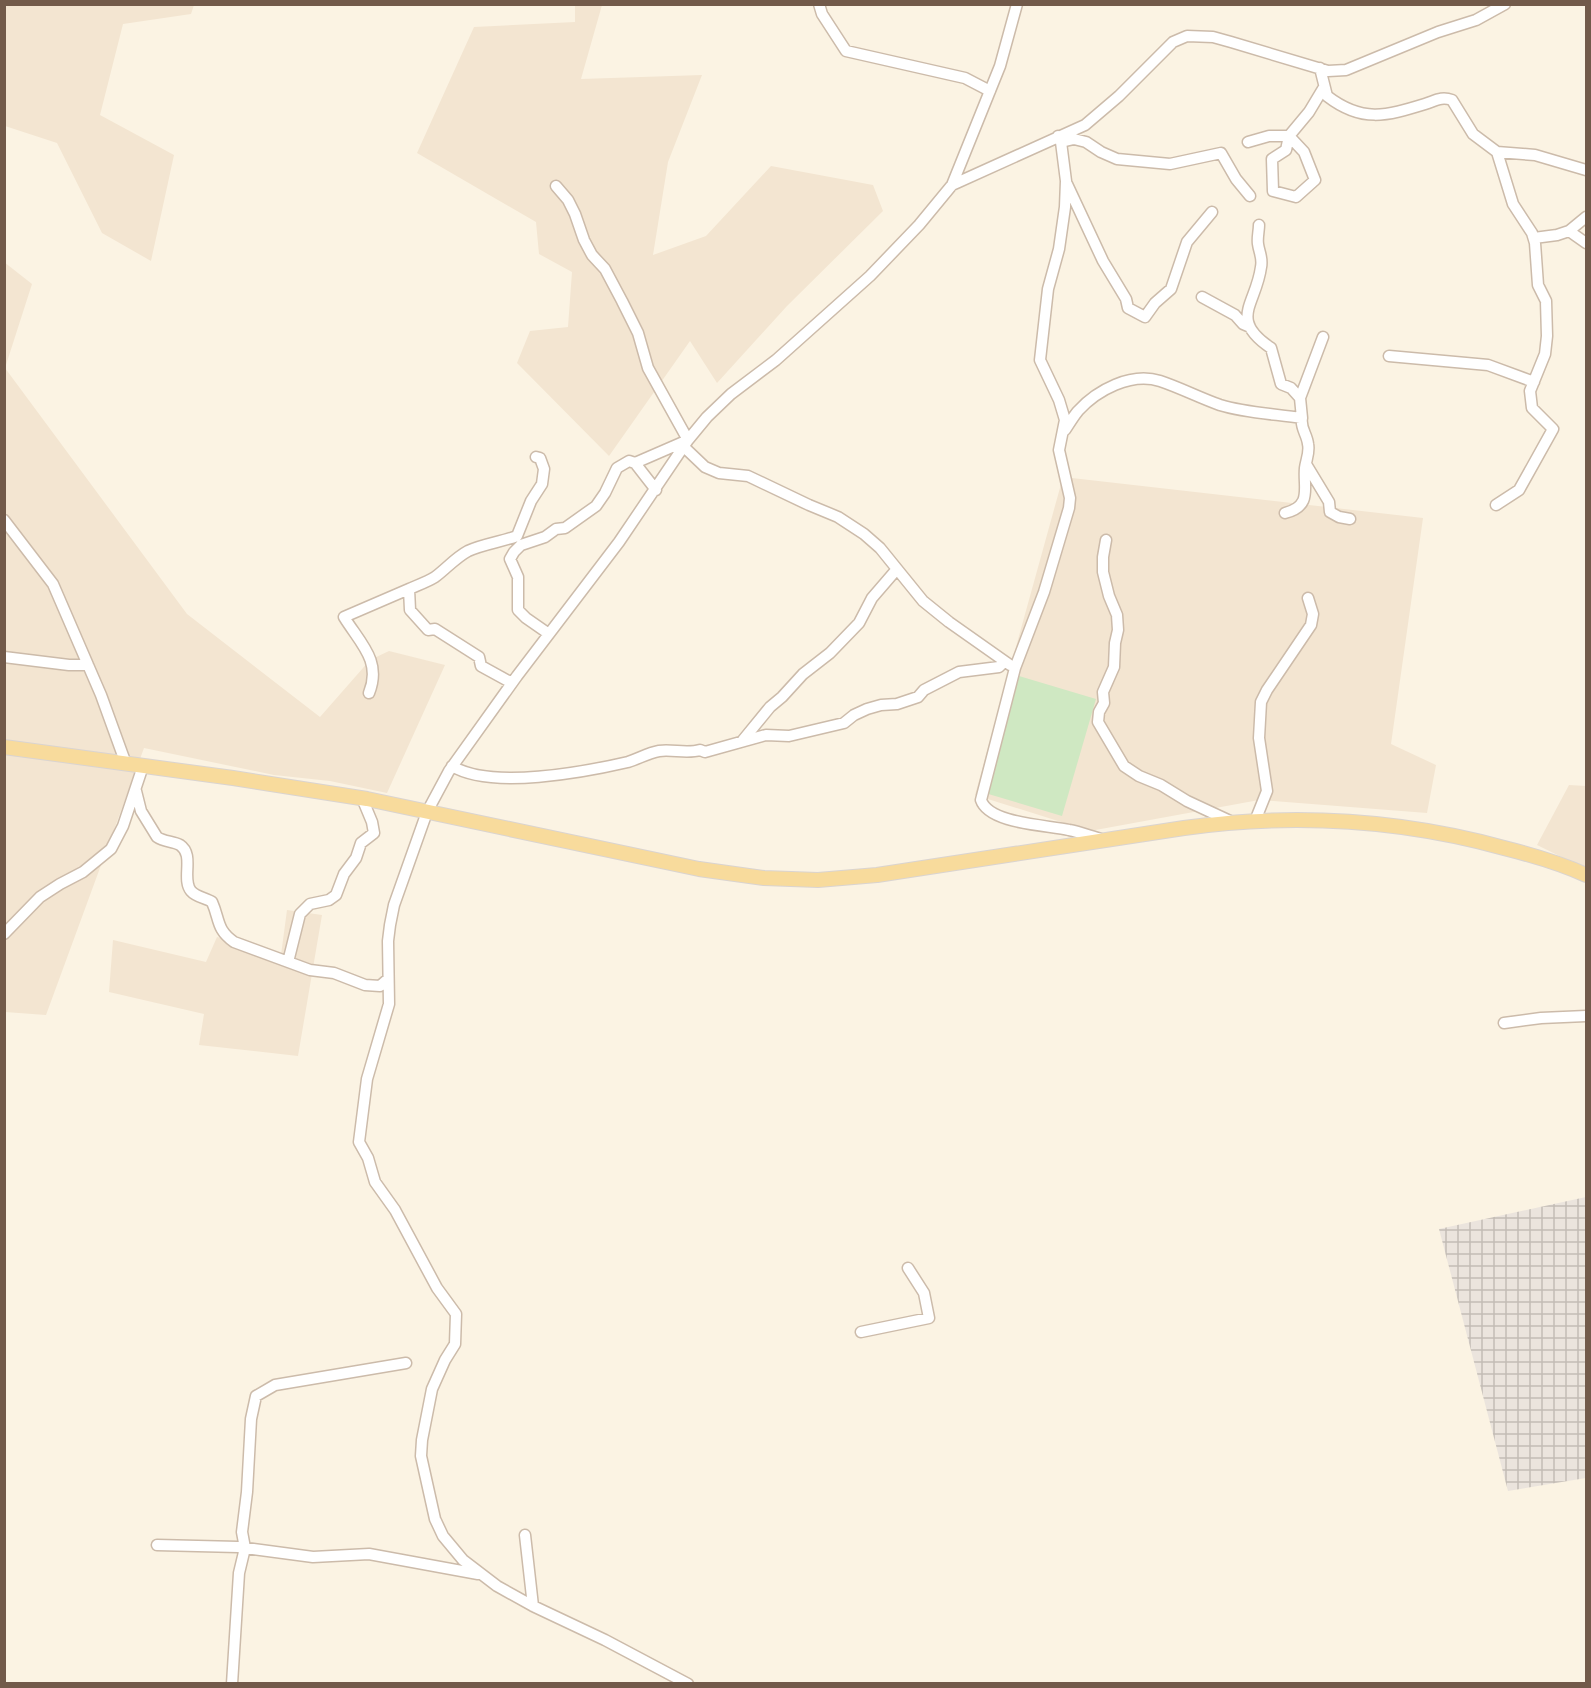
<svg xmlns="http://www.w3.org/2000/svg" width="1591" height="1688" font-family="Raleway,sans-serif">
<style>
.residential{fill:#f3e5d1}
.industrial{fill:url(#industrial-grid)}
.pitch{fill:#cfe8c2}
.lines{fill:none;stroke-linecap:round;stroke-linejoin:round}
.minor-casing{stroke:#cba;stroke-width:13}
.major-casing{stroke:#dad4d0;stroke-width:16}
.minor{stroke:#fff;stroke-width:10}
.major{stroke:#f8db9c;stroke-width:14}
</style>
<defs>
<pattern id="industrial-grid" width="8" height="8" patternUnits="userSpaceOnUse" patternTransform="scale(1.5)"><rect width="8" height="8" fill="#ebe4dd"/><path d="M0 4h8M4 0v8" fill="none" stroke="#c3bcb5"/></pattern>
</defs>
<rect width="100%" height="100%" fill="#fbf3e3"/>
<path class="residential" d="M 5,4 L 194,5 L 191,14 L 123,24 L 100,115 L 174,155 L 151,261 L 102,233 L 57,143 L 5,126 Z
M 575,5 L 602,5 L 581,79 L 702,75 L 668,162 L 653,255 L 706,236 L 771,166 L 873,185 L 883,211 L 787,306 L 717,383 L 690,341 L 609,456 L 517,363 L 530,331 L 568,327 L 572,272 L 539,254 L 536,222 L 417,153 L 474,27 L 575,22 Z
M 4,262 L 32,284 L 5,368 L 187,614 L 320,717 L 370,660 L 389,651 L 445,665 L 387,793 L 330,781 L 274,775 L 144,748 L 46,1015 L 5,1012 Z
M 1063,477 L 1423,518 L 1391,744 L 1436,765 L 1427,813 L 1259,800 L 1090,831 L 975,795 Z
M 1569,785 L 1586,786 L 1586,869 L 1537,845 Z
M 287,910 L 322,915 L 298,1056 L 199,1045 L 204,1014 L 109,992 L 113,940 L 206,962 L 217,937 L 281,955 Z"/>
<path class="industrial" d="M 1586,1197 L 1586,1478 L 1508,1491 L 1439,1229 Z"/>
<path class="pitch" d="M 1019,676 L 1096,699 L 1062,816 L 985,793 Z"/>
<g class="lines">
<defs>
<path id="minor" d="M 819,4 L 822,14 L 846,51 L 965,78 L 990,91
M 1320,68 L 1327,96 C 1362,123 1386,116 1425,104 C 1435,101 1441,96 1452,100 L 1473,134 L 1497,152 L 1513,204 L 1532,233 L 1535,243 L 1538,285 L 1546,301 L 1547,336 L 1545,354 L 1530,391 L 1532,408 L 1553,429 L 1519,490 L 1496,505
M 1058,136 L 1061,142 L 1066,181 L 1065,207 L 1059,249 L 1048,289 L 1040,360 L 1059,400 L 1065,420 L 1059,450 L 1070,498 L 1069,508 L 1044,592 L 1015,668 L 981,800 C 989,824 1047,825 1069,830 C 1080,832 1090,836 1101,839
M 1061,142 L 1074,139 L 1086,142 L 1101,152 L 1117,159 L 1170,164 L 1221,153 L 1236,179 L 1250,196
M 1248,142 L 1269,136 L 1289,136 L 1304,152 L 1315,180 L 1296,197 L 1273,191 L 1272,159 L 1286,150 L 1289,136 L 1309,112 L 1324,87
M 1497,152 L 1535,155 L 1586,170
M 1067,184 L 1103,261 L 1126,299 L 1128,308 L 1145,317 L 1155,303 L 1171,289 L 1187,242 L 1212,212
M 952,185 L 1085,125 L 1119,96 L 1173,42 L 1187,36 L 1213,37 L 1231,42 L 1328,71 L 1346,70 L 1438,32 L 1476,20 L 1505,4
M 556,186 L 568,200 L 575,214 L 584,240 L 592,255 L 605,269 L 622,301 L 638,333 L 648,368 L 688,440 L 635,463
M 1259,225 C 1259,231 1257,238 1258,244 C 1259,252 1263,258 1261,267 C 1256,305 1228,319 1271,348 L 1281,384 L 1291,388 L 1300,398
M 1569,231 L 1586,217
M 1534,238 L 1557,235 L 1569,231 L 1586,243
M 1202,297 L 1235,315 L 1243,324 L 1250,327
M 1389,356 L 1488,365 L 1534,382
M 1065,430 C 1069,424 1073,417 1078,411 C 1097,390 1131,372 1160,381 C 1181,388 1200,398 1220,405 C 1246,413 1275,414 1302,418 L 1300,398 L 1323,337
M 684,447 L 705,467 L 719,473 L 748,476 L 809,505 L 838,517 L 864,534 L 880,548 L 923,601 L 949,622 L 1010,665
M 1306,464 L 1329,502 L 1330,512 L 1339,517 L 1350,519
M 1285,513 C 1313,506 1303,487 1305,468 C 1306,460 1310,452 1308,444 C 1307,434 1300,428 1302,418
M 4,520 L 53,584 L 101,695 L 126,764
M 1106,540 L 1103,557 L 1103,572 L 1109,596 L 1117,615 L 1118,630 L 1115,643 L 1114,667 L 1103,692 L 1104,703 L 1099,712 L 1098,722 L 1124,766 L 1139,776 L 1161,785 L 1187,801 L 1230,821
M 549,634 L 526,618 L 518,610 L 518,577 L 510,559 L 514,552 L 521,545 L 545,537 L 556,529 L 565,528 L 596,506 L 605,493 L 617,468 L 629,461 L 635,463 L 656,490
M 4,657 L 69,665 L 88,665
M 512,683 L 481,666 L 479,657 L 435,629 L 428,630 L 410,610 L 409,589 C 418,585 427,582 435,577 C 446,569 455,558 468,551 C 483,544 501,542 517,536 L 531,501 L 542,484 L 544,469 L 540,458 L 536,457
M 369,693 C 382,661 360,643 344,617 L 409,589
M 743,740 L 770,707 L 782,697 L 803,674 L 830,653 L 859,623 L 872,598 L 897,569
M 452,766 C 491,790 585,772 628,762 C 638,759 648,753 659,751 C 672,749 687,754 700,750 L 705,752 L 766,735 L 789,736 L 844,723 L 854,715 L 867,709 L 881,705 L 897,704 L 918,697 L 924,690 L 959,672 L 999,667 L 1004,662
M 136,791 L 141,811 L 157,837 C 164,842 173,841 180,845 C 195,855 181,879 191,891 C 196,897 206,898 212,902 C 220,920 216,929 234,942 L 310,970 L 334,973 L 365,985 L 380,986 L 388,979
M 1255,821 L 1267,791 L 1259,738 L 1261,702 L 1267,690 L 1311,625 L 1313,614 L 1308,598
M 4,934 L 40,897 L 60,884 L 83,872 L 111,849 L 123,826 L 143,766
M 288,962 L 300,914 L 310,904 L 329,900 L 336,895 L 344,874 L 356,858 L 361,843 L 374,833 L 372,822 L 362,798
M 1504,1023 L 1541,1018 L 1586,1016
M 861,1332 L 929,1318 L 924,1293 L 908,1268
M 525,1535 L 533,1606
M 157,1545 L 238,1547 L 313,1557 L 369,1554 L 478,1574
M 232,1684 L 239,1573 L 245,1548 L 242,1532 L 247,1492 L 251,1419 L 256,1396 L 275,1385 L 406,1363
M 688,1684 L 605,1640 L 533,1606 L 497,1586 L 463,1560 L 443,1536 L 435,1519 L 421,1456 L 422,1440 L 432,1389 L 445,1360 L 455,1344 L 456,1314 L 437,1288 L 395,1210 L 375,1182 L 368,1158 L 359,1142 L 367,1079 L 389,1004 L 388,941 L 390,925 L 394,905 L 427,812 L 449,771 L 517,676 L 619,542 L 688,440 L 707,417 L 731,394 L 776,360 L 870,276 L 919,225 L 952,185 L 1000,66 L 1017,4"/>
<path id="major" d="M 4,747 L 233,778 L 367,799 L 699,869 L 764,878 L 818,880 L 877,875 L 1184,828 C 1292,813 1398,819 1504,848 C 1532,855 1560,863 1586,875"/>
</defs>
<use href="#minor" class="minor-casing"/>
<use href="#major" class="major-casing"/>
<use href="#minor" class="minor"/>
<use href="#major" class="major"/>
</g>
<rect width="1591" height="1688" fill="none" stroke="#725a4a" stroke-width="12"/>
</svg>
